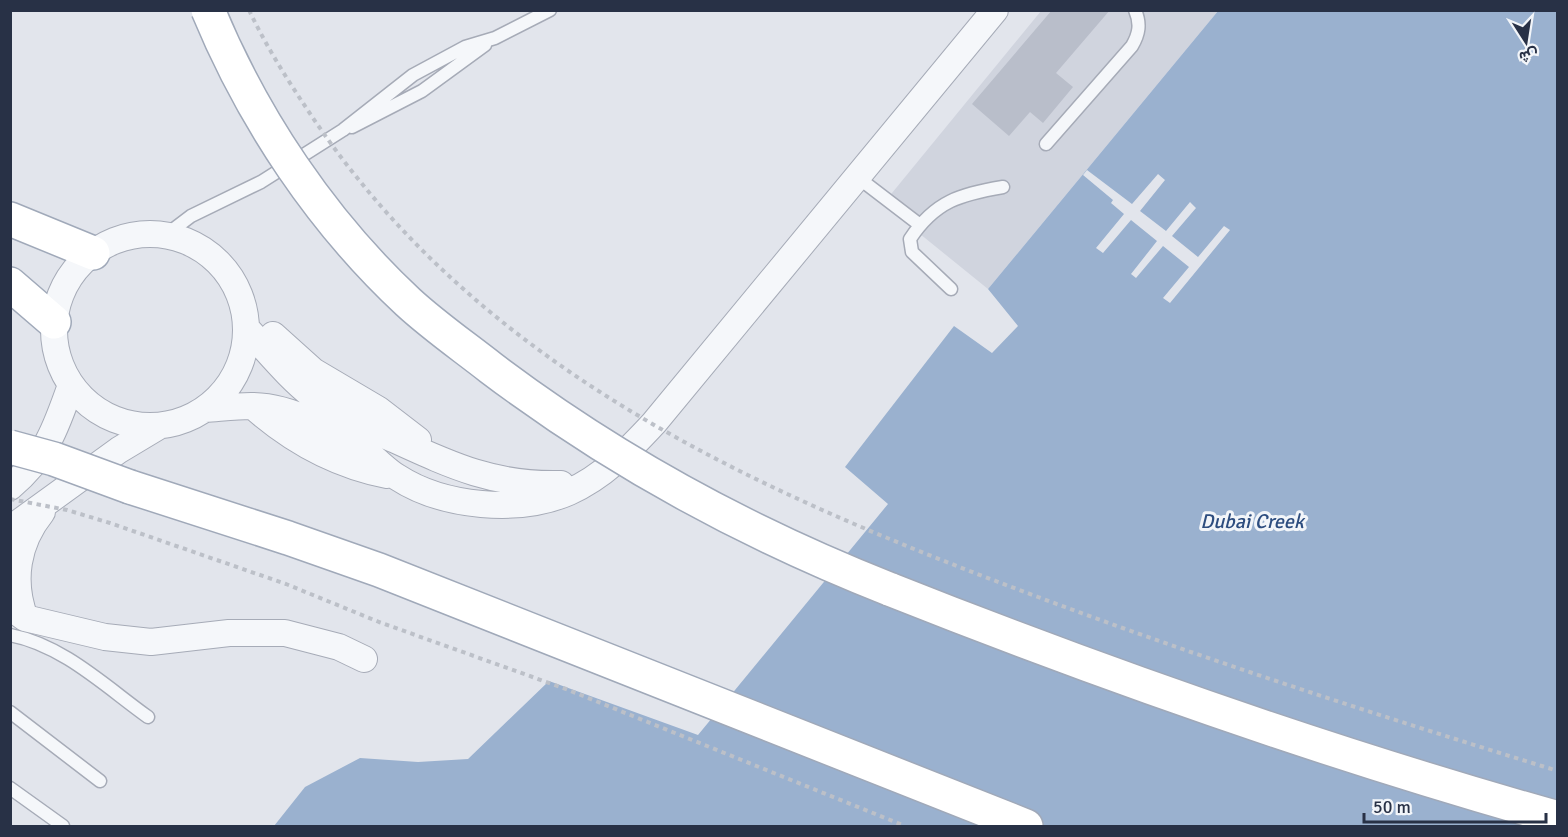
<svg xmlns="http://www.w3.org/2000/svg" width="1568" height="837" font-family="Signika,Vazirmatn,sans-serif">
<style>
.built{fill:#d0d4de}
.water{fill:#9ab1cf}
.pier{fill:#e2e5ec}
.building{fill:#b9beca}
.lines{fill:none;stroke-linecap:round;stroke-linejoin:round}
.lane-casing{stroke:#a6abb7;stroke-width:15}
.street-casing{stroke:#a6abb7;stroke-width:28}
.primary-casing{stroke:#a0a9b9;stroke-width:36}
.lane{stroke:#f5f7fa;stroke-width:12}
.street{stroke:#f5f7fa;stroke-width:26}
.primary{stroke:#fff;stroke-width:33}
.primary-bridge-casing{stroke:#a0a9b9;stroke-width:36;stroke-linecap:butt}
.path-bridge{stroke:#bcc0c8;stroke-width:4;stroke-dasharray:4.5 4.5;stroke-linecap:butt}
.primary-bridge{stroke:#fff;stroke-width:33}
.labels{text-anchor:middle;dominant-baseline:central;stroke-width:6;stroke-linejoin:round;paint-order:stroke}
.water-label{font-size:20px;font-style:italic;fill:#2d4d7f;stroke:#f2f5f9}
</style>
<rect width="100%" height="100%" fill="#e2e5ec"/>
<path class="built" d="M 1041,11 L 1218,11 L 988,289 L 883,204 Z"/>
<path class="water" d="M 1218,11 L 1557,11 L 1557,826 L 274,826 L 305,787 L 360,758 L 418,762 L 468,759 L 549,681 L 698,735 L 888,504 L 845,467 L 954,326 L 992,353 L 1018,326 L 988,289 Z"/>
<path class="pier" d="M 1087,170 L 1132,204 L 1158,174 L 1165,180 L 1140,211 L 1166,231 L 1190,202 L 1196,208 L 1172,236 L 1198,257 L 1224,226 L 1230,230 L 1170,303 L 1163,298 L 1189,267 L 1163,246 L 1136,278 L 1131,274 L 1157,241 L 1131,220 L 1103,253 L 1096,248 L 1124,214 L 1111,203 L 1113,200 L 1083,175 Z"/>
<path class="building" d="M 1052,10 L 1110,10 L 1056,73 L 1073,87 L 1043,123 L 1030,112 L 1009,136 L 972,104 Z"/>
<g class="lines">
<defs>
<path id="lane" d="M 352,127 L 422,91 L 485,45
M 1046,144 L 1132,46 C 1139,34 1141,24 1135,10
M 856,176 L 920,225
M 166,235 L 191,216 L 261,182 L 343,130 L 413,75 L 465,47 L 495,38 L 550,10
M 951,289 L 912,252 L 910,239 C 935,201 961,194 1003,187
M 10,635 C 63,645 106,687 148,717
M 10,712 L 100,781
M 10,788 L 63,826"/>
<path id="street" d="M54 330a96 96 0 1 1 192 0a96 96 0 1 1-192 0Z
M 246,328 C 268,351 288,377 314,397 C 337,415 364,426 391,438 C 450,465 494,486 561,484
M 273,335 L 313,371 L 379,410 L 418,440
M 255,408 C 294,442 336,465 387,475
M 205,409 C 220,408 236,406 251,406 C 293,406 335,432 368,454 C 378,461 387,471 397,477 C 443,507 519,514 569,492 C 603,477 629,450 654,423 L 995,10
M 10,487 C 46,457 56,428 71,385
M 10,529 L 119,450 L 159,426
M 10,607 L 25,618 L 105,637 L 151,642 L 229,633 L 285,633 L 339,647 L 364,659
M 25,618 C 11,581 17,543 42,512"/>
<path id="primary" d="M 10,219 L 93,253
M 10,284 L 54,322
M 130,487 L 288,538 L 379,570 L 1026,826
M 889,589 C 1108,676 1331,754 1558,818"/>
</defs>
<use href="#lane" class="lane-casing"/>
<use href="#street" class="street-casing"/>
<use href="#primary" class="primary-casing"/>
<use href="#lane" class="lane"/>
<use href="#street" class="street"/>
<use href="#primary" class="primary"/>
<defs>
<path id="primary-bridge" d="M 208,10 C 253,119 322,222 408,302 C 434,326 463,346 491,368 C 614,461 747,533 889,589
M 10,447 L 54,459 L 130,487"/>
</defs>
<use href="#primary-bridge" class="primary-bridge-casing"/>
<path class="path-bridge" d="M 249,10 C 267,48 290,84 313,118 C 485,373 760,493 1038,597 C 1209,661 1383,717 1558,771
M 10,499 L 67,510 L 110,523 L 286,584 L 379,622 L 566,689 L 905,826"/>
<use href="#primary-bridge" class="primary-bridge"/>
</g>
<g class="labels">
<g class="water-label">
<text x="1252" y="521">Dubai Creek</text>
</g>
</g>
<rect width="1568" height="837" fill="none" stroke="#283146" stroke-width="24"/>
<g transform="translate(1526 42) rotate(168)" stroke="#f2f5f9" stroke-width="4.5" paint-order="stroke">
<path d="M0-4.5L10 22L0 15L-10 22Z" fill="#283146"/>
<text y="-9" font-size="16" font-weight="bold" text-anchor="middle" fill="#283146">ش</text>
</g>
<path d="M1364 813v9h182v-9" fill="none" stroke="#283146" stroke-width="3"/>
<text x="1373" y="813" font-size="18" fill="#283146" stroke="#f2f5f9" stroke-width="4.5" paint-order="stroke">50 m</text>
</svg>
